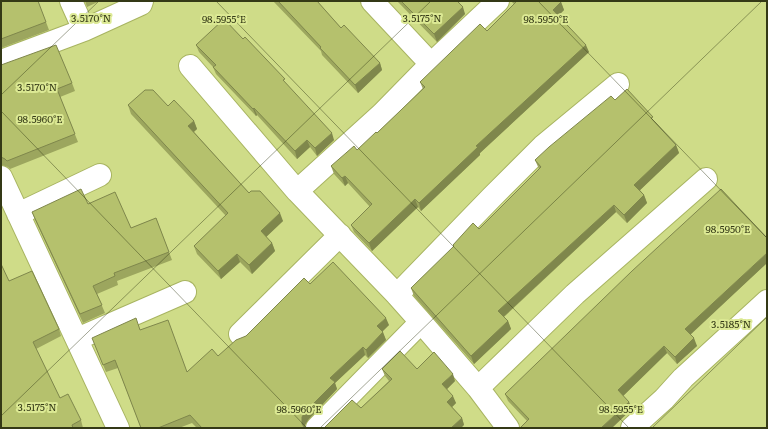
<svg xmlns="http://www.w3.org/2000/svg" width="768" height="429" font-family="Literata,serif">
<style>
.lines{fill:none;stroke-linecap:round;stroke-linejoin:round}
.minor-casing{stroke:#a8b461;stroke-width:24}
.minor{stroke:#fff;stroke-width:22}
.wall{fill:#9ca65e}
.shaded-wall{fill:#7f874c}
.building{fill:#b5c16d;stroke:#7f874c}
.ticks{fill:none;stroke:#343916;stroke-width:1;stroke-opacity:0.45}
.ticks-label{font-size:10px;text-anchor:middle;fill:#343916;stroke:#dce994;stroke-width:4;stroke-linejoin:round;paint-order:stroke}
</style>
<rect width="100%" height="100%" fill="#cfdc88"/>
<g class="lines">
<defs>
<path id="minor" d="M 71,1 L 84,30
M 372,1 L 431,64
M 1,61 L 84,30 L 141,4 L 142,1
M 190,66 L 297,191 L 397,295 L 421,322 L 478,388 L 508,428
M 1,177 L 118,428
M 297,191 L 382,114 L 431,64 L 498,1
M 18,214 L 100,175
M 397,295 L 492,197 L 543,146 L 618,84
M 240,334 L 340,235
M 77,339 L 185,292
M 478,388 L 575,294 L 706,179
M 317,428 L 421,322
M 632,428 L 664,399 L 683,378 L 767,301"/>
</defs>
<use href="#minor" class="minor-casing"/>
<use href="#minor" class="minor"/>
</g>
<path class="wall" d="M 1,1 L 46,22 L 49,30 L 1,48 Z
M 85,1 L 100,1 L 87,7 Z
M 273,1 L 317,1 L 341,28 L 380,63 L 382,70 L 358,93 L 322,55 L 321,51 Z
M 397,1 L 460,1 L 459,3 L 465,14 L 437,42 Z
M 511,1 L 560,1 L 561,2 L 564,10 L 558,16 L 589,52 L 480,153 L 480,155 L 421,211 L 418,207 L 372,251 L 354,232 L 351,225 L 370,207 L 348,183 L 345,186 L 334,174 L 331,166 L 357,150 L 377,133 L 423,89 L 420,82 L 487,31 L 514,4 Z
M 196,45 L 286,84 L 334,140 L 317,156 L 310,147 L 297,159 L 257,115 L 256,116 L 216,74 L 213,67 L 199,52 Z
M 1,65 L 72,83 L 75,91 L 60,97 L 78,142 L 10,169 L 8,167 L 2,165 L 1,165 Z
M 615,100 L 655,122 L 676,145 L 679,153 L 640,190 L 644,195 L 647,203 L 627,223 L 616,212 L 504,317 L 508,321 L 511,329 L 474,364 L 414,296 L 411,288 L 454,247 L 453,245 L 479,229 L 539,169 L 535,160 Z
M 128,105 L 168,106 L 194,121 L 197,129 L 194,132 L 249,193 L 283,221 L 266,237 L 272,243 L 275,251 L 252,274 L 240,262 L 221,279 L 197,254 L 194,246 L 226,216 L 131,114 Z
M 88,204 L 131,228 L 156,218 L 172,260 L 117,281 L 118,285 L 97,294 L 105,313 L 83,323 L 35,220 L 32,212 Z
M 767,263 L 690,334 L 697,346 L 677,364 L 667,353 L 623,396 L 629,402 L 632,409 L 527,421 L 508,401 L 505,394 Z
M 9,281 L 59,329 L 61,336 L 36,349 L 60,398 L 81,420 L 83,428 L 1,428 Z
M 310,284 L 389,325 L 382,331 L 386,340 L 368,358 L 365,355 L 335,383 L 337,389 L 308,420 L 305,425 L 305,428 L 197,428 L 192,423 L 179,428 L 141,428 L 118,368 L 106,372 L 95,345 L 187,372 L 218,356 L 246,336 Z
M 382,369 L 417,369 L 455,381 L 447,389 L 456,403 L 452,407 L 462,418 L 464,425 L 361,408 L 389,381 L 385,376 Z"/>
<path class="shaded-wall" d="M 561,2 L 564,10 L 556,18 L 553,10 Z
M 463,7 L 465,14 L 437,42 L 434,34 Z
M 586,45 L 589,52 L 480,153 L 480,155 L 421,211 L 419,203 L 476,146 Z
M 380,63 L 382,70 L 358,93 L 355,85 Z
M 254,108 L 257,115 L 256,116 L 253,109 Z
M 194,121 L 197,129 L 191,134 L 188,126 Z
M 332,133 L 334,140 L 317,156 L 315,148 Z
M 307,140 L 310,147 L 297,159 L 295,151 Z
M 676,145 L 679,153 L 637,193 L 634,185 Z
M 345,176 L 348,183 L 345,186 L 342,178 Z
M 644,195 L 647,203 L 627,223 L 624,215 Z
M 415,199 L 418,207 L 372,251 L 369,243 Z
M 614,205 L 616,212 L 501,319 L 498,311 Z
M 280,213 L 283,221 L 264,239 L 261,231 Z
M 272,243 L 275,251 L 252,274 L 249,265 Z
M 767,253 L 767,263 L 688,337 L 685,329 Z
M 237,254 L 240,262 L 221,279 L 218,271 Z
M 386,318 L 389,325 L 380,334 L 377,326 Z
M 508,321 L 511,329 L 474,364 L 471,356 Z
M 383,332 L 386,340 L 368,358 L 366,350 Z
M 694,338 L 697,346 L 677,364 L 675,357 Z
M 664,346 L 667,353 L 621,398 L 618,390 Z
M 363,347 L 365,355 L 335,383 L 337,389 L 308,420 L 305,425 L 305,428 L 302,424 L 302,417 L 305,412 L 330,378 Z
M 453,374 L 455,381 L 444,392 L 442,384 Z
M 453,396 L 456,403 L 450,409 L 447,402 Z
M 629,402 L 632,409 L 612,428 L 601,428 Z
M 462,418 L 464,425 L 461,428 L 451,428 Z"/>
<path class="building" d="M 1,1 L 38,1 L 46,22 L 1,39 Z
M 278,1 L 317,1 L 341,28 L 344,25 L 380,63 L 355,85 L 320,48 L 321,47 Z
M 401,1 L 457,1 L 463,7 L 434,34 Z
M 515,1 L 560,1 L 561,2 L 553,10 L 586,45 L 476,146 L 478,147 L 419,203 L 415,199 L 369,243 L 351,225 L 372,204 L 345,176 L 342,178 L 331,166 L 354,146 L 357,150 L 376,132 L 377,133 L 425,87 L 420,82 L 480,24 L 487,31 L 516,2 Z
M 224,19 L 243,39 L 245,37 L 285,79 L 283,80 L 332,133 L 315,148 L 307,140 L 295,151 L 254,108 L 253,109 L 213,67 L 216,65 L 196,45 Z
M 56,45 L 72,83 L 57,89 L 75,134 L 7,161 L 5,159 L 1,157 L 1,65 Z
M 627,89 L 653,117 L 651,118 L 676,145 L 634,185 L 644,195 L 624,215 L 614,205 L 498,311 L 508,321 L 471,356 L 411,288 L 454,246 L 453,245 L 473,223 L 479,229 L 541,167 L 535,160 L 549,147 L 611,96 L 615,100 Z
M 145,90 L 153,90 L 168,106 L 174,100 L 194,121 L 188,126 L 249,193 L 251,191 L 260,191 L 280,213 L 261,231 L 272,243 L 249,265 L 237,254 L 218,271 L 194,246 L 228,213 L 128,105 Z
M 81,189 L 88,204 L 115,192 L 131,228 L 156,218 L 169,252 L 114,273 L 115,276 L 93,286 L 102,305 L 80,314 L 32,212 Z
M 721,189 L 767,238 L 767,253 L 685,329 L 694,338 L 675,357 L 664,346 L 618,390 L 629,402 L 601,428 L 520,428 L 529,419 L 505,394 L 632,271 Z
M 333,262 L 386,318 L 377,326 L 383,332 L 366,350 L 363,347 L 330,378 L 335,382 L 305,412 L 302,417 L 302,424 L 305,428 L 202,428 L 190,415 L 158,428 L 141,428 L 115,360 L 103,365 L 92,338 L 136,318 L 140,330 L 168,320 L 187,372 L 212,349 L 218,356 L 236,340 L 246,336 L 304,278 L 310,284 Z
M 1,264 L 9,281 L 32,271 L 59,329 L 33,342 L 60,398 L 68,394 L 81,420 L 72,425 L 73,428 L 1,428 Z
M 400,351 L 417,369 L 434,352 L 453,374 L 442,384 L 453,396 L 447,402 L 462,418 L 451,428 L 324,428 L 352,400 L 361,408 L 392,379 L 382,369 Z"/>
<path class="ticks" d="M 216,1 L 629,428M 538,1 L 767,238M 1,95 L 99,1M 1,111 L 307,428M 1,416 L 431,1M 320,428 L 762,1M 652,428 L 767,317"/>
<g class="ticks-label">
<text x="91" y="22">3.5170°N</text>
<text x="422" y="22">3.5175°N</text>
<text x="224" y="23">98.5955°E</text>
<text x="546" y="23">98.5950°E</text>
<text x="37" y="91">3.5170°N</text>
<text x="40" y="123">98.5960°E</text>
<text x="728" y="233">98.5950°E</text>
<text x="731" y="328">3.5185°N</text>
<text x="37" y="411">3.5175°N</text>
<text x="299" y="413">98.5960°E</text>
<text x="621" y="413">98.5955°E</text>
</g>
<rect width="768" height="429" fill="none" stroke="#343916" stroke-width="4"/>
</svg>
